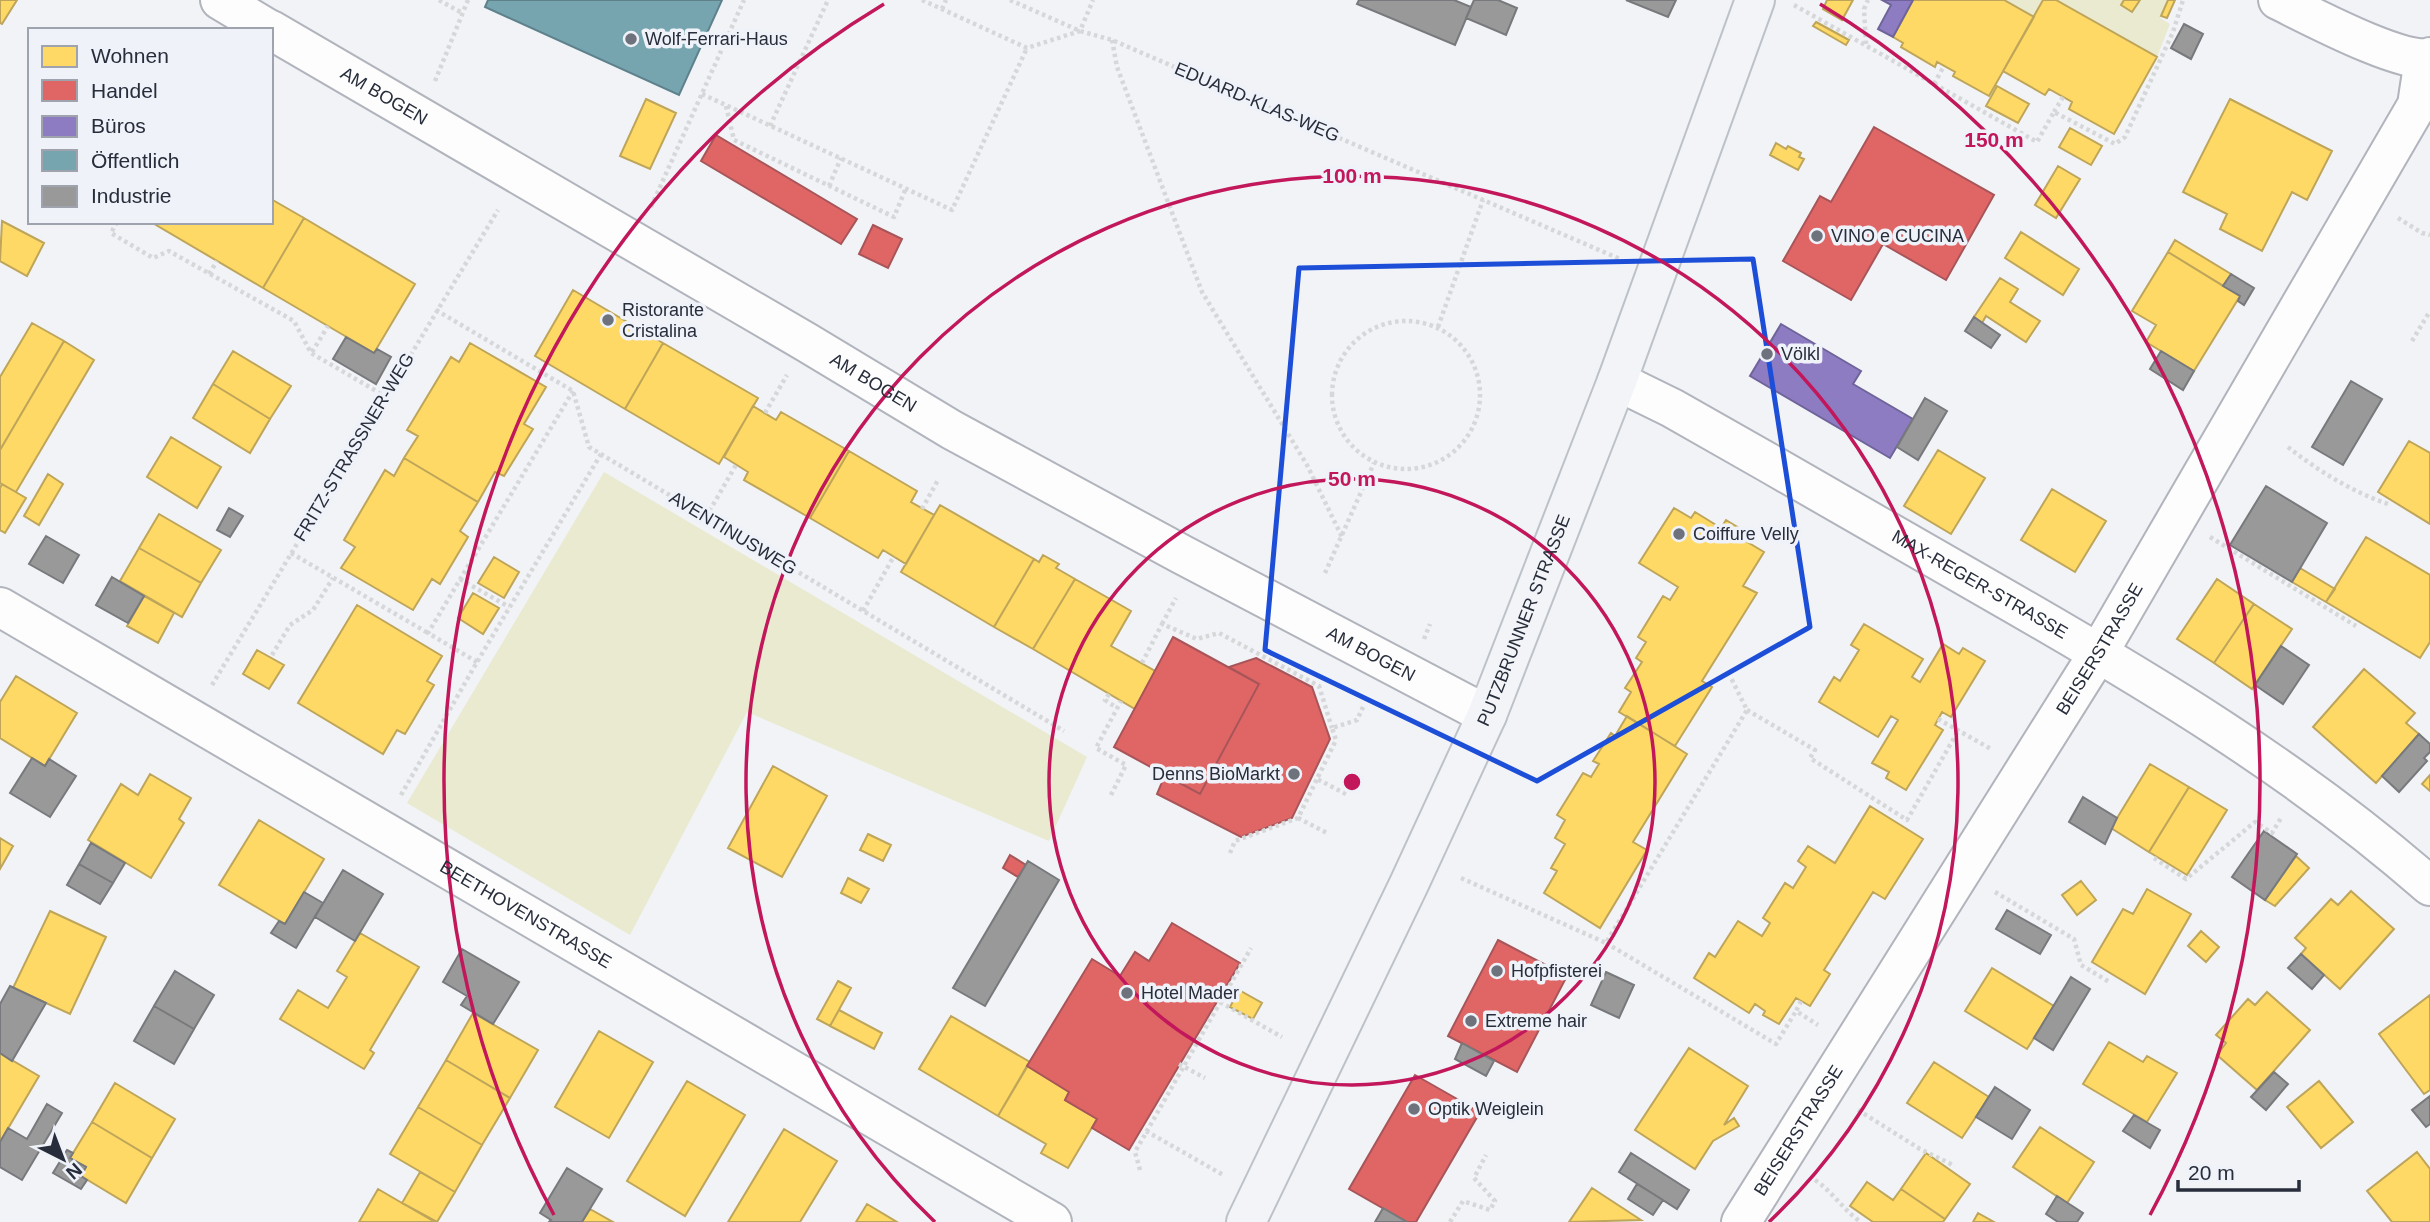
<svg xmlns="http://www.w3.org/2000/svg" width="2430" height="1222" font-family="Arial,sans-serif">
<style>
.green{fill:#eaead0}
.homes{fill:#ffd966;stroke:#bea559;stroke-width:2}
.shops{fill:#e06666;stroke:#a85559;stroke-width:2}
.offices{fill:#8e7cc3;stroke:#6f649a;stroke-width:2}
.public{fill:#76a5af;stroke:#5e818c;stroke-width:2}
.industry{fill:#999;stroke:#77797c;stroke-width:2}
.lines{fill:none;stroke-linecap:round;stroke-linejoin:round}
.minor-casing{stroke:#b1b4bc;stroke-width:42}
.major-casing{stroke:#bdc2c9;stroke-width:42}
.path{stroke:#d6d7d8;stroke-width:4.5;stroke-dasharray:3.5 3.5;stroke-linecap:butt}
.minor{stroke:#fdfdfe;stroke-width:38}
.major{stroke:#f2f4f7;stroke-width:38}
.marked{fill:none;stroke:#1d4ed8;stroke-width:5;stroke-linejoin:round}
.ring{fill:none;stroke:#c2185b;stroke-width:3.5}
.poi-dot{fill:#6e727c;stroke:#eff2f9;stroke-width:2.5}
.labels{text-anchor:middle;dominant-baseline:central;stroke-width:7;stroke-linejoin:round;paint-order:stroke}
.poi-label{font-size:18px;fill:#272d3a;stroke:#eff2f9;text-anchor:start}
.street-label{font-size:18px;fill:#272d3a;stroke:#eff2f9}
.centre{fill:#c2185b;stroke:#eff2f9;stroke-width:3.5}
.ring-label{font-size:21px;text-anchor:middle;font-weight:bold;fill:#c2185b;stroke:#eff2f9;stroke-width:7;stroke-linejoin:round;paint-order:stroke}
</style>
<rect width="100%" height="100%" fill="#f1f3f7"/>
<path class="green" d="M 2004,0 L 2043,0 L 2034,17 Z
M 2056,0 L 2167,0 L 2160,18 L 2170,24 L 2157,57 Z
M 604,472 L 1087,757 L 1049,841 L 747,712 L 630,935 L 407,803 Z"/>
<path class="homes" d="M 0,0 L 17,0 L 2,24 L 0,23 Z
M 1827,0 L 1853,0 L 1842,20 L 1823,9 Z
M 1913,0 L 2004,0 L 2034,17 L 1989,96 L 1953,76 L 1955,72 L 1937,62 L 1935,67 L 1901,47 L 1903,43 L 1893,37 Z
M 2043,0 L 2056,0 L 2157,57 L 2114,134 L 2069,109 L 2072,102 L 2049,89 L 2045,95 L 2003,71 Z
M 2124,0 L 2140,0 L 2132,12 L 2121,5 Z
M 2168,0 L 2175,0 L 2167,18 L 2161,16 Z
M 1816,22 L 1849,40 L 1846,45 L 1813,26 Z
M 1997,86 L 2029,104 L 2018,123 L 1986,106 Z
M 646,99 L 676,113 L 650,169 L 620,156 Z
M 2230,99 L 2332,151 L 2307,200 L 2292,192 L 2262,251 L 2220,229 L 2227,214 L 2183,192 Z
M 2070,128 L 2102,146 L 2091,165 L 2059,147 Z
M 1776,143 L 1786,149 L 1788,146 L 1801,153 L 1799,157 L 1804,159 L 1798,170 L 1770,155 Z
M 2058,166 L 2080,179 L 2056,218 L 2035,205 Z
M 271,199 L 304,218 L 263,288 L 151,222 L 271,222 Z
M 304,218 L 415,284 L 374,353 L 263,288 Z
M 2,221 L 44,243 L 27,276 L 0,261 Z
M 2021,232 L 2079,269 L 2063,295 L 2005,258 Z
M 2175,240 L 2231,274 L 2223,286 L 2168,252 Z
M 2168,252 L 2240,296 L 2194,371 L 2146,342 L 2156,325 L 2132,311 Z
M 2000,278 L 2018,289 L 2010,302 L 2040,321 L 2026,342 L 1986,316 L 1982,323 L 1974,317 Z
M 573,290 L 663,343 L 625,409 L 535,356 Z
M 32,323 L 64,341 L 0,450 L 0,377 Z
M 64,341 L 94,360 L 16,492 L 0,483 L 0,450 Z
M 470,343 L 546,387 L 524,424 L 533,429 L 520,450 L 504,476 L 495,472 L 478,502 L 404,458 L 418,436 L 407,430 L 451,357 L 459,362 Z
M 663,343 L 758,398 L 719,464 L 625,409 Z
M 233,351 L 291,386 L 270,419 L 213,384 Z
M 213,384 L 270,419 L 250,453 L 193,418 Z
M 753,406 L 776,420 L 781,412 L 849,451 L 810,518 L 744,480 L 748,472 L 724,457 Z
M 171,437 L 221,467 L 197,508 L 147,477 Z
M 2409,441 L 2430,453 L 2430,524 L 2378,492 Z
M 1938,450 L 1985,478 L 1951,534 L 1904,506 Z
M 849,451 L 917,491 L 911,502 L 934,515 L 906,564 L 883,550 L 878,558 L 810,518 Z
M 404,458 L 478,502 L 460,531 L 468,537 L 440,584 L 432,579 L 413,610 L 341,568 L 355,547 L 344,540 L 385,470 L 394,476 Z
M 48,474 L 63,484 L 39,525 L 24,516 Z
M 2,484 L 26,498 L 5,533 L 0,530 L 0,488 Z
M 2052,489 L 2106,521 L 2075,572 L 2021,540 Z
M 940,505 L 1034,559 L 994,627 L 901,572 Z
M 1674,508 L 1691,518 L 1695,512 L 1721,528 L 1726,520 L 1749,534 L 1744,540 L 1764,552 L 1743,586 L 1757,593 L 1702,681 L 1712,687 L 1675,746 L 1619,712 L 1631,692 L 1625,688 L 1642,662 L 1636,658 L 1646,642 L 1638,637 L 1663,596 L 1670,600 L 1678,587 L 1639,563 Z
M 159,514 L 221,550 L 201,583 L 139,548 Z
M 2366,537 L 2430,575 L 2430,642 L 2420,658 L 2326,602 Z
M 139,548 L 201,583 L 182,617 L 120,581 Z
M 1043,555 L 1059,564 L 1056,568 L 1075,579 L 1033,649 L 994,627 L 1034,559 L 1039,562 Z
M 494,557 L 519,572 L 504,598 L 478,583 Z
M 2300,568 L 2335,589 L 2326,602 L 2292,582 Z
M 1075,579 L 1131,611 L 1111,646 L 1155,671 L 1135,709 L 1033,649 Z
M 2217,579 L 2254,604 L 2214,663 L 2177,639 Z
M 473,593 L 499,608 L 483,634 L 458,618 Z
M 144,596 L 174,613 L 158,643 L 127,626 Z
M 2254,604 L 2292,629 L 2252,689 L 2214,663 Z
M 357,605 L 442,656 L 427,681 L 434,685 L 405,734 L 397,730 L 383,754 L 298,703 Z
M 1864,624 L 1923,659 L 1912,677 L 1920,682 L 1943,644 L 1959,654 L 1963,648 L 1985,661 L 1951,717 L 1942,712 L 1935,725 L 1943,730 L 1906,790 L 1886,778 L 1889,772 L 1872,763 L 1898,720 L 1891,716 L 1878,737 L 1819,702 L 1834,677 L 1840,681 L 1859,650 L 1851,645 Z
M 257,650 L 284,665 L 269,689 L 243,674 Z
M 2364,669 L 2415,713 L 2406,723 L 2419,734 L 2376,783 L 2313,727 Z
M 16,676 L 77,713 L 45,766 L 0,738 L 0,702 Z
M 1627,716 L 1687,754 L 1633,842 L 1647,850 L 1600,928 L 1544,893 L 1557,871 L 1551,868 L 1565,844 L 1555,838 L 1565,820 L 1557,815 L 1583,773 L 1591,777 L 1599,764 L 1593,761 L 1611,733 L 1615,736 Z
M 2150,764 L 2189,787 L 2149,852 L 2111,828 Z
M 773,766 L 827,796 L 782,877 L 728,848 Z
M 150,774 L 191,798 L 179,819 L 184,823 L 151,878 L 88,840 L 121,784 L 138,795 Z
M 2430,775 L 2430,791 L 2422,784 Z
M 2189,787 L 2227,810 L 2187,875 L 2149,852 Z
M 1870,806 L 1923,839 L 1885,899 L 1873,892 L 1824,970 L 1830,974 L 1810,1006 L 1796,998 L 1779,1024 L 1763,1015 L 1765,1011 L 1755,1004 L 1749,1013 L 1694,978 L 1709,953 L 1715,957 L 1738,921 L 1762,936 L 1770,923 L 1763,918 L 1785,883 L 1793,888 L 1806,867 L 1798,861 L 1808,846 L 1835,863 Z
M 259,820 L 324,859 L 285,924 L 219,885 Z
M 868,834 L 891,845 L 883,861 L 860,850 Z
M 0,838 L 13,846 L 0,869 Z
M 2296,856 L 2309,868 L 2275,906 L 2265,900 Z
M 848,878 L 869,889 L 861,903 L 841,893 Z
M 2081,881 L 2096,900 L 2077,915 L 2062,895 Z
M 2147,889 L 2191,914 L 2145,994 L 2092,962 L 2123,909 L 2133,914 Z
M 2351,891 L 2394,929 L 2340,989 L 2301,954 L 2306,948 L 2295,938 L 2331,899 L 2338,905 Z
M 50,911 L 106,937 L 70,1014 L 13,988 Z
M 2201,931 L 2219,947 L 2206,962 L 2188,946 Z
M 360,933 L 419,967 L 370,1050 L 374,1053 L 364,1069 L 280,1019 L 298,990 L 328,1008 L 347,977 L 337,971 Z
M 1992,968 L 2054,1006 L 2027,1049 L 1965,1011 Z
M 838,981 L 851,988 L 830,1026 L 817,1019 Z
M 1239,990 L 1262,1003 L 1253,1019 L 1230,1007 Z
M 2267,992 L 2310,1030 L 2257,1090 L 2217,1055 L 2226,1043 L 2216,1035 L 2248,999 L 2255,1005 Z
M 2430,995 L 2430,1090 L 2424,1094 L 2379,1034 Z
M 839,1010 L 882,1033 L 874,1049 L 830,1026 Z
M 473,1013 L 538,1050 L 510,1098 L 446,1060 Z
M 951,1016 L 1030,1062 L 998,1116 L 919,1069 Z
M 599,1031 L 653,1062 L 609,1138 L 555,1107 Z
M 2109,1042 L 2143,1062 L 2147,1056 L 2177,1073 L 2147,1122 L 2083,1084 Z
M 1689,1048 L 1748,1086 L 1724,1125 L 1734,1118 L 1739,1126 L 1713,1141 L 1695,1169 L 1635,1130 Z
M 0,1053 L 39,1076 L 0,1142 Z
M 446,1060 L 510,1098 L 482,1145 L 418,1107 Z
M 1934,1062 L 1989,1097 L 1962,1138 L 1907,1103 Z
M 1027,1066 L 1069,1092 L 1065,1100 L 1097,1119 L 1068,1168 L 1041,1153 L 1046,1144 L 998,1116 Z
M 687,1081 L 745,1115 L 685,1216 L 627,1181 Z
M 2319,1081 L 2353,1122 L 2321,1148 L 2287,1107 Z
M 115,1083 L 175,1119 L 152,1158 L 92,1122 Z
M 418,1107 L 482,1145 L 455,1192 L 390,1154 Z
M 92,1122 L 152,1158 L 126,1203 L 81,1176 L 86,1167 L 70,1158 Z
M 2040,1127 L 2094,1162 L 2067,1203 L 2013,1167 Z
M 784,1129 L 837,1161 L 800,1222 L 728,1222 Z
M 2417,1152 L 2430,1169 L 2430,1222 L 2392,1222 L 2367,1191 Z
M 1926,1153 L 1970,1184 L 1945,1219 L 1901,1189 Z
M 420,1172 L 455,1192 L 437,1222 L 402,1203 Z
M 1867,1182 L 1893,1200 L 1901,1189 L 1945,1219 L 1943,1222 L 1873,1222 L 1850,1206 Z
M 1592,1188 L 1641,1220 L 1569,1222 Z
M 378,1189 L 402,1203 L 435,1222 L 359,1222 Z
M 867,1204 L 897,1222 L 856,1222 Z
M 590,1209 L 613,1222 L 582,1222 Z
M 1978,1213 L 1994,1222 L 1973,1222 Z"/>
<path class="shops" d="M 1874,127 L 1994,195 L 1946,280 L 1883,244 L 1851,300 L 1783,261 L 1820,196 L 1831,202 Z
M 716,135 L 857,219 L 841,244 L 701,161 Z
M 873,225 L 902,239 L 888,268 L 859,254 Z
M 1173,637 L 1259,684 L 1200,794 L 1114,747 Z
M 1256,658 L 1312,687 L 1330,739 L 1292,818 L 1241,837 L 1157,794 L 1165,775 L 1200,794 L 1259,684 L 1229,667 Z
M 1010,855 L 1026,865 L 1018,877 L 1003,868 Z
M 1172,923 L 1240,963 L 1129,1150 L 1092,1128 L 1097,1119 L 1065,1100 L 1069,1092 L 1027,1066 L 1092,959 L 1120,976 L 1135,952 L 1149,961 Z
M 1498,940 L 1567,976 L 1517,1072 L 1448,1036 Z
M 1415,1075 L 1480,1112 L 1416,1222 L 1407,1222 L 1349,1189 Z"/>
<path class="offices" d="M 1882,0 L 1913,0 L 1893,37 L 1878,29 L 1891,5 Z
M 1781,324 L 1861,371 L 1853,384 L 1913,419 L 1890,458 L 1750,376 Z"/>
<path class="public" d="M 488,0 L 722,0 L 679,95 L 485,7 Z"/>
<path class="industry" d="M 1359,0 L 1454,0 L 1471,7 L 1455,45 L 1357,4 Z
M 1474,0 L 1498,0 L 1517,8 L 1506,35 L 1466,18 Z
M 1626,0 L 1676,0 L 1668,17 Z
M 2184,24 L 2203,34 L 2191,59 L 2171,48 Z
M 2231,274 L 2254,288 L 2244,305 L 2238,301 L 2240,296 L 2223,286 Z
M 1974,317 L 2000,335 L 1991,348 L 1965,331 Z
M 346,337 L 374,353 L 377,349 L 391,357 L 376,384 L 333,359 Z
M 2161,351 L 2194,371 L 2183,390 L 2150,369 Z
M 2351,381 L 2382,399 L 2343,465 L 2312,447 Z
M 1925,398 L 1947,411 L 1918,460 L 1897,447 Z
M 2266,486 L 2327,523 L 2292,582 L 2230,545 Z
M 229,508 L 243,516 L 230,537 L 217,530 Z
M 46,536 L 79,555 L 63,583 L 29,564 Z
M 112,577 L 144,596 L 128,623 L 96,605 Z
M 2281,646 L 2309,665 L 2283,704 L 2255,685 Z
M 2419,734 L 2430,744 L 2430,752 L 2424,758 L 2427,761 L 2399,792 L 2382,776 Z
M 32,758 L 45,766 L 49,759 L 76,776 L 50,817 L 10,793 Z
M 2083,797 L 2117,818 L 2105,844 L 2069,822 Z
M 2264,831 L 2297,854 L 2265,900 L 2232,877 Z
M 91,843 L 125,863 L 113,883 L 79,864 Z
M 1028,861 L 1059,880 L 985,1006 L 953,988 Z
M 79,864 L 113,883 L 100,904 L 67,885 Z
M 343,870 L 383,894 L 355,941 L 315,917 Z
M 304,892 L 323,903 L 296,948 L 271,933 L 279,921 L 285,924 Z
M 2007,910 L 2051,935 L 2040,954 L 1996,929 Z
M 462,949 L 519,982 L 493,1024 L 461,1005 L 467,996 L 443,982 Z
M 2301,954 L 2324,975 L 2312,989 L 2288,968 Z
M 175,971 L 214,995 L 194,1029 L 154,1006 Z
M 1606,972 L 1634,985 L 1619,1018 L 1591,1005 Z
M 2071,977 L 2090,989 L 2053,1050 L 2034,1038 Z
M 10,986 L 46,1003 L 12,1061 L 0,1053 L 0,1004 Z
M 154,1006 L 194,1029 L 174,1064 L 134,1041 Z
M 1462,1043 L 1494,1061 L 1486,1076 L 1455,1059 Z
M 2274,1072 L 2288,1084 L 2266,1110 L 2251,1097 Z
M 1995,1087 L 2030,1110 L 2012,1139 L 1976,1117 Z
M 2430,1096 L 2430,1124 L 2426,1127 L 2412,1110 Z
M 47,1104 L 62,1113 L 22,1180 L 0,1167 L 0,1142 L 8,1128 L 27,1139 Z
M 2134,1115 L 2160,1130 L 2150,1148 L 2123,1131 Z
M 67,1150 L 73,1153 L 70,1158 L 86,1167 L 81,1176 L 87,1180 L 81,1189 L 53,1173 Z
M 1631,1153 L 1689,1190 L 1677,1209 L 1619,1172 Z
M 567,1168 L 602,1189 L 582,1222 L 549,1222 L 551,1220 L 540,1213 Z
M 1637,1184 L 1663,1200 L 1653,1215 L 1628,1199 Z
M 2057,1196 L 2083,1213 L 2077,1222 L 2058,1222 L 2046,1214 Z
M 1383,1208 L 1407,1222 L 1375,1222 Z"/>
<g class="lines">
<defs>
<g id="minor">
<path d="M 220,0 L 270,30"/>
<path d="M 2278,0 C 2305,13 2406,67 2430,57"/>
<path id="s1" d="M 271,30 L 806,342 L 952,430 L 1181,554 L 1487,715"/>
<path id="s2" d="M 1617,381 L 1672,408 C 1780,469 1887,531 1995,593 C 2147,680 2298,770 2430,886"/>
<path id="s3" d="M 0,607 L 1052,1222"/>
<path id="s4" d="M 1741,1222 L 2099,652 L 2417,105 L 2424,59"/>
</g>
<g id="major">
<path id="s5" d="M 1246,1222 L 1409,884 L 1487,715 L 1617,381 L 1755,0"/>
</g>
</defs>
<use href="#minor" class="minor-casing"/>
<use href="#major" class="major-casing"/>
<path class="path" d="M 439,0 L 462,13
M 922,0 L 1027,48 L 1080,31 L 1093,0
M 1010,0 L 1080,31 L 1112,40 L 1620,259
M 1794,5 L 2037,142 L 2054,112 L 2115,144 L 2125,137 L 2173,32 L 2183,0
M 942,9 L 946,0
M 1112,40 L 1117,67 L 1202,292 L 1307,465 L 1342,537
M 1866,44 L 1864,9 L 1868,0
M 435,81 L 468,0
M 1934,84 L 1944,66
M 702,94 L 952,210 L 1027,48
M 726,106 L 734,140 L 894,217 L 906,188
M 2054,112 L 2063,97
M 770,126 L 828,0
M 829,186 L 841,158
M 651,207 L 744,0
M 2398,218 L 2422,233 L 2430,235
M 117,222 L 111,233 L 153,258 L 169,251 L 294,321 L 311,353 L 385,396
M 209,274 L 217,261
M 436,310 L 573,391 L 589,447 L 1064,731
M1332 395a74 74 0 1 1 148 0a74 74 0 1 1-148 0Z
M 1438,327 L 1483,200
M 2412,341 L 2430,311
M 312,352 L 328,326
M 765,413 L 787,375
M 2288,447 C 2318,471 2354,493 2391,505
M 922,509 L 938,480
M 706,517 L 736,465
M 2210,537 L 2356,626
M 291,553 L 428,633
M 1325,573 L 1374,463
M 460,579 L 509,607
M 863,611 L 894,556
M 1162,624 L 1176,598
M 1424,639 L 1430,624
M 272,655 L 290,625 L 313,610 L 333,578
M 477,662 L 428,633 L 573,391
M 1142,663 L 1162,624 L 1197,639 L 1219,633 L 1319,686 L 1332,728
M 212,685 L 498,210
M 1109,694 L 1105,700 L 1117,708
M 1747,710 L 1815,750 L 1810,758 L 1907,820 L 1958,731
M 1938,719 L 1991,749
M 1346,794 L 1317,779 L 1336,740 L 1332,728 L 1357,720 L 1363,707
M 401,795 L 477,662 L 601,454
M 1111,795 L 1126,765 L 1096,748 L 1121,701
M 1298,818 L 1327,833
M 1230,853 L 1235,841 L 1298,818 L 1317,779
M 2154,858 L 2186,879 L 2255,822 L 2272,833 L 2281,818
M 1461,878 L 1606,943 L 1747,710 L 1731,678
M 1995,892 L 2074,939 L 2081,965 L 2111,983
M 1606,943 L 1776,1044 L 1796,1011
M 1801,1001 L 1796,1011 L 1818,1025
M 1220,1002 L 1282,1037
M 1179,1064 L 1205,1078
M 1858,1110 L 1920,1149 L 1955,1166
M 1146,1131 L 1225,1176
M 1140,1170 L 1135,1152 L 1251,948
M 1815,1180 C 1833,1192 1843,1210 1861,1222
M 1450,1222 L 1463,1201 L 1490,1210 L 1495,1201 L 1474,1178 L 1486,1155"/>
<use href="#minor" class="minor"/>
<use href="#major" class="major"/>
</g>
<path class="marked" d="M 1753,259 L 1810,627 L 1537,781 L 1265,650 L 1299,268 Z"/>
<g class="ring">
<circle cx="1352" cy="782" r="303"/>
<path d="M935 1222A606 606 0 1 1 1769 1222"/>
<path d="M554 1215A908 908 0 0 1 884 4M1820 4A908 908 0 0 1 2150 1215"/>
</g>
<g class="poi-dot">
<circle cx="631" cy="39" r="7"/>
<circle cx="1817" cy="236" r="7"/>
<circle cx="608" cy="320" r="7"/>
<circle cx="1767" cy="354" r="7"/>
<circle cx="1679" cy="534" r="7"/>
<circle cx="1294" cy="774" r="7"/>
<circle cx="1497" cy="971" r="7"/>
<circle cx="1127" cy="993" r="7"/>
<circle cx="1471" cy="1021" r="7"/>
<circle cx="1414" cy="1109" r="7"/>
</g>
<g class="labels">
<g class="poi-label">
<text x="645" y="39">Wolf-Ferrari-Haus</text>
<text x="1831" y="236">VINO e CUCINA</text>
<text x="622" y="310">Ristorante<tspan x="622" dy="21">Cristalina</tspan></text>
<text x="1781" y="354">Völkl</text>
<text x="1693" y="534">Coiffure Velly</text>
<text x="1280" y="774" text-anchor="end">Denns BioMarkt</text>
<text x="1511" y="971">Hofpfisterei</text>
<text x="1141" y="993">Hotel Mader</text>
<text x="1485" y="1021">Extreme hair</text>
<text x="1428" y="1109">Optik Weiglein</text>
</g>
<g class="street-label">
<text stroke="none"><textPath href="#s1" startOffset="131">AM BOGEN</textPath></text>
<text transform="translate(1257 102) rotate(23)">EDUARD-KLAS-WEG</text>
<text stroke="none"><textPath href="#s1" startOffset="698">AM BOGEN</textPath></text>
<text transform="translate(354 447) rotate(-59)">FRITZ-STRASSNER-WEG</text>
<text transform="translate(733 533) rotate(31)">AVENTINUSWEG</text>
<text stroke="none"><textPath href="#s2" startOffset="416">MAX-REGER-STRASSE</textPath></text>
<text stroke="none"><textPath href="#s5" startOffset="663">PUTZBRUNNER STRASSE</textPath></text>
<text stroke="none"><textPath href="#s4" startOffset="676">BEISERSTRASSE</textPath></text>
<text stroke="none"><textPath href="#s1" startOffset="1265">AM BOGEN</textPath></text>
<text stroke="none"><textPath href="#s3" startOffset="609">BEETHOVENSTRASSE</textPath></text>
<text stroke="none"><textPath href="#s4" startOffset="108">BEISERSTRASSE</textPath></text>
</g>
</g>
<circle cx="1352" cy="782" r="10" class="centre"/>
<g class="ring-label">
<text x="1994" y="147">150 m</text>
<text x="1352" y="183">100 m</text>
<text x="1352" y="486">50 m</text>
</g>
<rect x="28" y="28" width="245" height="196" fill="#eff2f9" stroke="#9fa3ad" stroke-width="2"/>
<rect x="42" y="46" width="35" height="21" fill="#ffd966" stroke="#9fa3ad" stroke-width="2"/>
<text x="91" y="63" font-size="21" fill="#272d3a">Wohnen</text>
<rect x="42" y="80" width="35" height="21" fill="#e06666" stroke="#9fa3ad" stroke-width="2"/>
<text x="91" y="98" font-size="21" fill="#272d3a">Handel</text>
<rect x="42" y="116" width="35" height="21" fill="#8e7cc3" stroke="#9fa3ad" stroke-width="2"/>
<text x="91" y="133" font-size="21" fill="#272d3a">Büros</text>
<rect x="42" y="150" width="35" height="21" fill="#76a5af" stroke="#9fa3ad" stroke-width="2"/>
<text x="91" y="168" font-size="21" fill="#272d3a">Öffentlich</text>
<rect x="42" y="186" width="35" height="21" fill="#999999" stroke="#9fa3ad" stroke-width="2"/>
<text x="91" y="203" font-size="21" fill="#272d3a">Industrie</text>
<g transform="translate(63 1159) rotate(138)" stroke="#eff2f9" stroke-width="5" paint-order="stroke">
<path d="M0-5L12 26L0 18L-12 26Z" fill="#272d3a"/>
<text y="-10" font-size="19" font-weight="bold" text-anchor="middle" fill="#272d3a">N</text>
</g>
<path d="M2178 1180v10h121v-10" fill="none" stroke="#272d3a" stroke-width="3.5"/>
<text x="2188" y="1180" font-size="21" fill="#272d3a" stroke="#eff2f9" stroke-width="5" paint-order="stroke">20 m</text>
</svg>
